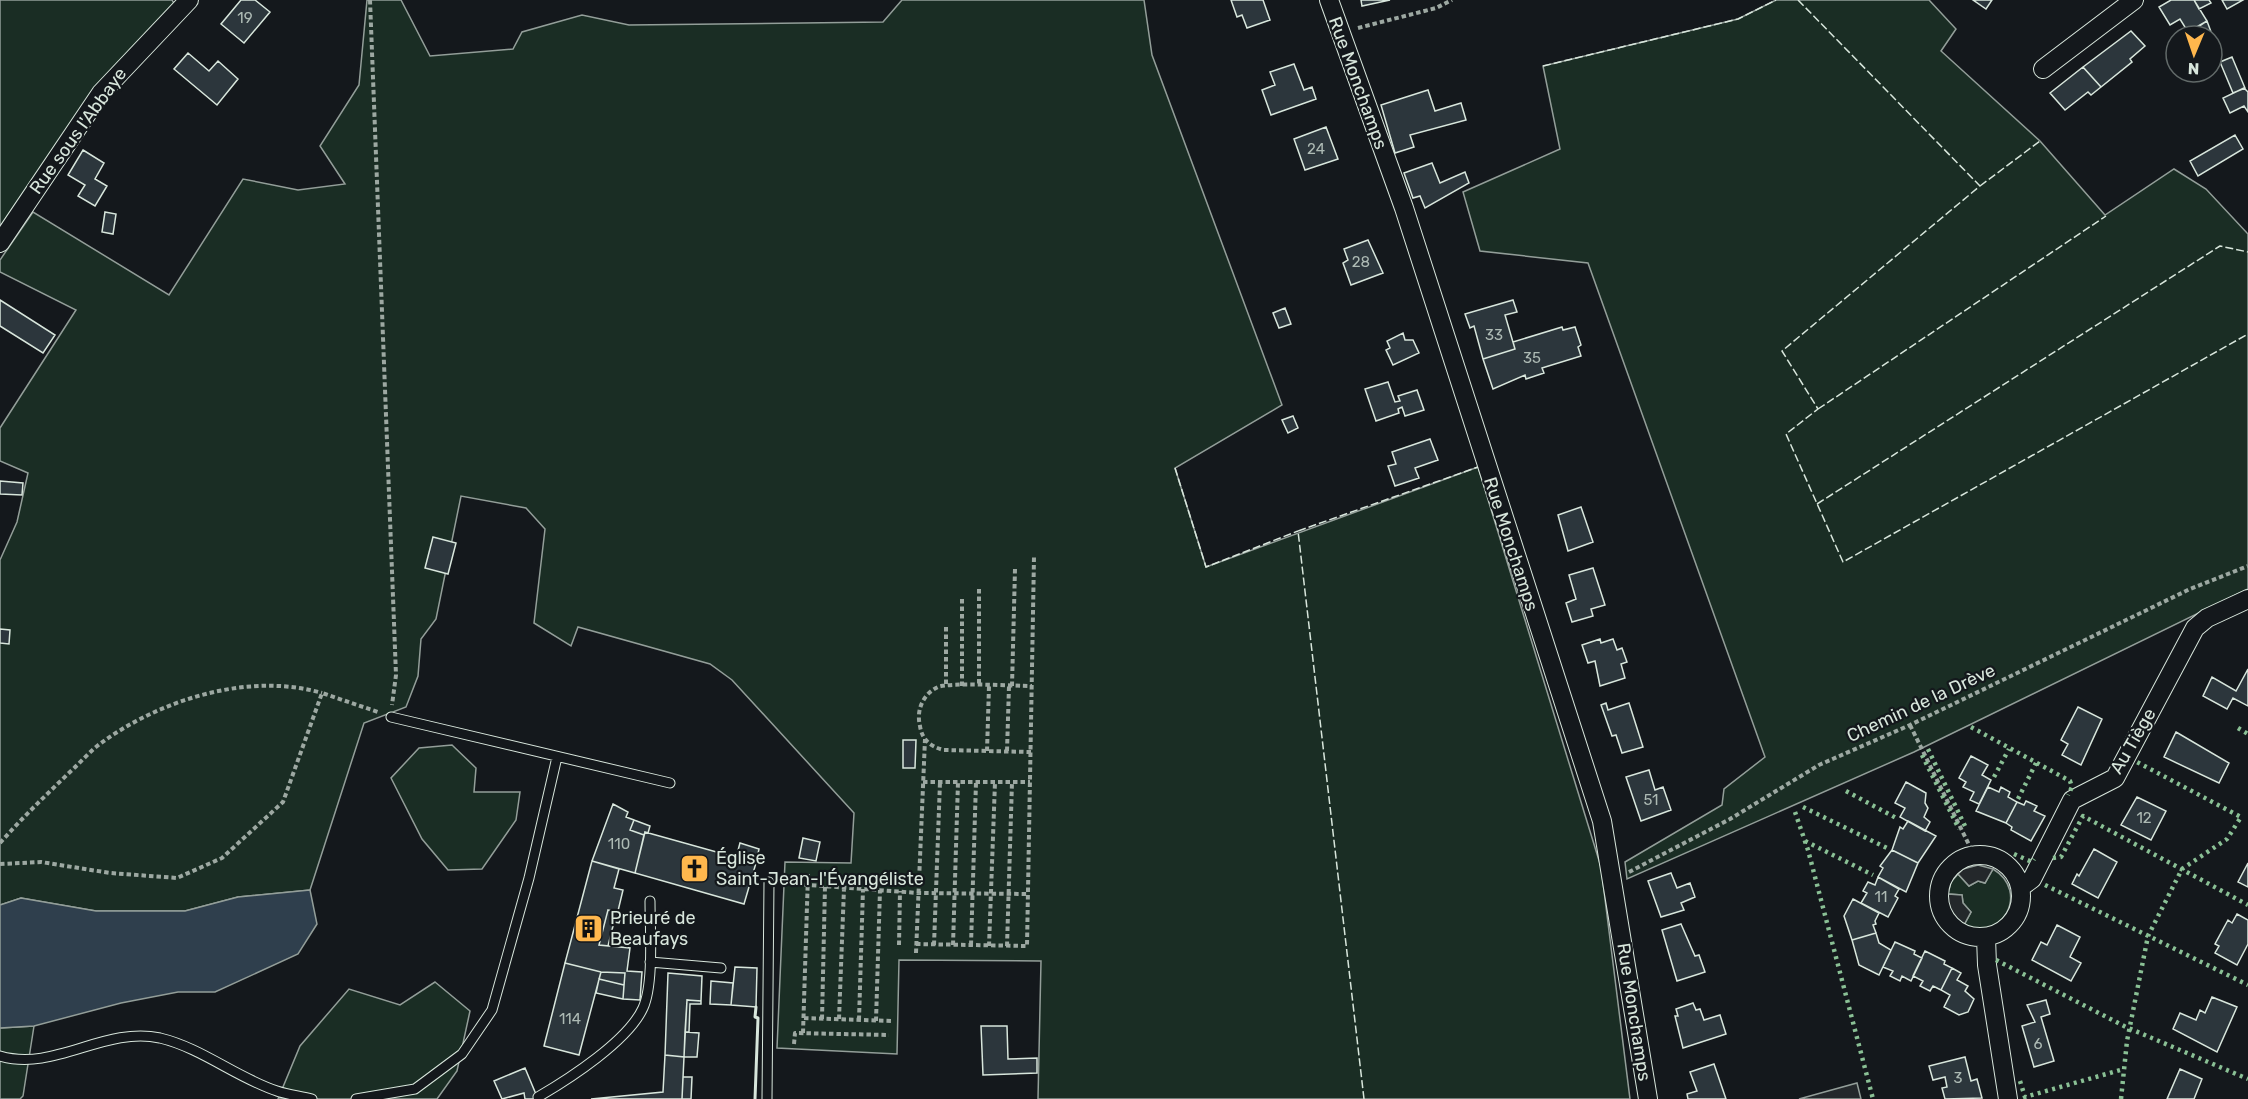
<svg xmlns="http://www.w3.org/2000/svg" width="2248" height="1099" font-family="Rubik,sans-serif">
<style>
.green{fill:#1a2d24;stroke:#939e99;stroke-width:1.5}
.parking{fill:#24282b;stroke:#939e99;stroke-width:1.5}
.water{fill:#2f3f4d;stroke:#939e99;stroke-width:1.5}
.building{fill:#2c363c;stroke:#d8e6dc;stroke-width:1.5}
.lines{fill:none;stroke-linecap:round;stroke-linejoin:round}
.lane-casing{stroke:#d8e6dc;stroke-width:11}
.street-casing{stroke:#d8e6dc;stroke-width:20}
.path{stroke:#9da8a2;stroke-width:4;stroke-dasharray:4.5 3;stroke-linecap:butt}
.lane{stroke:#14181c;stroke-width:9}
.street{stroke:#14181c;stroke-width:18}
.hedge{stroke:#8ac095;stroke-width:4.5;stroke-dasharray:3 4.5;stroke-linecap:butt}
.fence{stroke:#d8e6dc;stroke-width:1.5;stroke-dasharray:8 3;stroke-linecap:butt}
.wall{stroke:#d8e6dc;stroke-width:3}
.labels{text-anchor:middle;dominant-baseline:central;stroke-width:4.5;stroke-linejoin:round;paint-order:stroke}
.number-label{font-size:15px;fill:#adbab4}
.street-label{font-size:18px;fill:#d8e6dc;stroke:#14181c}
.poi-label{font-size:18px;fill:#d8e6dc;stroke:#14181c;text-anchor:start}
</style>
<rect width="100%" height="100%" fill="#14181c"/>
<path class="green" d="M 0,0 L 172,0 L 176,7 L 61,138 L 0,227 Z
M 367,0 L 401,0 L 430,56 L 513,49 L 522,32 L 582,15 L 629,25 L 883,22 L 902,0 L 1144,0 L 1152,55 L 1282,405 L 1175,468 L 1206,567 L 1478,467 L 1601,867 L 1630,1099 L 1038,1099 L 1041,961 L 899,960 L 897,1054 L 777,1048 L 785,862 L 851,863 L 854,813 L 732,680 L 710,664 L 578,627 L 571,646 L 534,623 L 545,529 L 526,508 L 461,496 L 436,619 L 421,639 L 418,676 L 406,707 L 364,723 L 310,890 L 238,897 L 185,911 L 96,911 L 21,898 L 0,905 L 0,560 L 17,522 L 28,473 L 0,461 L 0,428 L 76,310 L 0,272 L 0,260 L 33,212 L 169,295 L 243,179 L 298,190 L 345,184 L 320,146 L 359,85 Z
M 1776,0 L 1929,0 L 1956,29 L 1941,51 L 2040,141 L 2105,215 L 2174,169 L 2206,189 L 2248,234 L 2248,589 L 1914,752 L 1627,879 L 1625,862 L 1722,805 L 1724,789 L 1765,757 L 1588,263 L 1480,251 L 1463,192 L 1560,149 L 1543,66 L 1738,19 Z
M 452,745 L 476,768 L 474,792 L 520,792 L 516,820 L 482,869 L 448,870 L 422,839 L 391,778 L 419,748 Z
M 1993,869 C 2031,892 2001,944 1964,925 L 1971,912 L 1963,903 L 1962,895 L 1948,894 L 1951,882 L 1958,874 L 1969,886 L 1978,881 L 1985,883 Z
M 435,982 L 470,1011 L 457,1071 L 437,1099 L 278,1099 L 300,1046 L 349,989 L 400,1005 Z
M 34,1026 L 23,1096 L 20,1099 L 0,1099 L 0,1028 Z"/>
<path class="parking" d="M 1978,865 L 1993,869 L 1985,883 L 1978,881 L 1969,886 L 1958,874 L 1963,869 Z
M 1948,894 L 1962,895 L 1963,903 L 1971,912 L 1964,925 L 1956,921 L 1948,908 Z
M 1857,1083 L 1861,1099 L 1799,1099 Z"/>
<path class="water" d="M 310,890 L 317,924 L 298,954 L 215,992 L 178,992 L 121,1003 L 34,1026 L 0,1028 L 0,905 L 21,898 L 96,911 L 185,911 L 238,897 Z"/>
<path class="building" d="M 241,0 L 255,0 L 270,12 L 244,43 L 221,24 Z
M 1231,0 L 1263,0 L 1270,20 L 1247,28 L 1242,15 L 1237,17 Z
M 1361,0 L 1390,0 L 1362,6 Z
M 1973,0 L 1992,0 L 1986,9 Z
M 2171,0 L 2194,0 L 2207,21 L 2188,32 L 2180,19 L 2170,25 L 2159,7 Z
M 2194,0 L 2209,0 L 2211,3 L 2199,9 Z
M 2222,0 L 2243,0 L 2227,9 Z
M 2207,21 L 2214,40 L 2212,36 L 2185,36 Z
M 2131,31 L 2145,46 L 2130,59 L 2132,62 L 2101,87 L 2083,67 Z
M 188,53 L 209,71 L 218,61 L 238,79 L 217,105 L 174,69 Z
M 2232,57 L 2245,88 L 2233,93 L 2220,62 Z
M 1294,64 L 1304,90 L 1312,87 L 1316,99 L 1271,115 L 1262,90 L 1275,85 L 1270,72 Z
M 2083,67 L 2101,87 L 2091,95 L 2088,92 L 2065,110 L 2050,93 Z
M 2244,88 L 2248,92 L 2248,112 L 2244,106 L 2230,113 L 2223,98 Z
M 1428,90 L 1435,111 L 1461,103 L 1466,120 L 1410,135 L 1414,147 L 1395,153 L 1381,105 Z
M 1326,127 L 1338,159 L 1305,170 L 1294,139 Z
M 2235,135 L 2243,149 L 2198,176 L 2190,161 Z
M 83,150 L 104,163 L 95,179 L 107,186 L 95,206 L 78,196 L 85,185 L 68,175 Z
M 1432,163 L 1440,183 L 1465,172 L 1469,183 L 1425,208 L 1420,196 L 1413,198 L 1404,173 Z
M 105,212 L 116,214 L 113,234 L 102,232 Z
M 1368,240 L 1383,273 L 1351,285 L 1343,263 L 1348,260 L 1344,249 Z
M 0,300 L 55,335 L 43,353 L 0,326 Z
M 1513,300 L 1517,312 L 1505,315 L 1515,349 L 1483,359 L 1474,326 L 1470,328 L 1465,314 Z
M 1285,308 L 1291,324 L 1279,328 L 1273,313 Z
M 1562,327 L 1563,330 L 1575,327 L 1581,345 L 1578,347 L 1581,356 L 1542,368 L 1544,373 L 1526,379 L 1525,375 L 1493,389 L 1483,359 L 1515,349 L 1513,342 Z
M 1403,333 L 1405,340 L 1413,340 L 1419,353 L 1393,365 L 1386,350 L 1390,348 L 1387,341 Z
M 1388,382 L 1395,402 L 1400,401 L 1398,396 L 1417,390 L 1424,410 L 1405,416 L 1402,407 L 1398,409 L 1399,413 L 1376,421 L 1365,389 Z
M 1293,416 L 1298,428 L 1288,433 L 1282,420 Z
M 1430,439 L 1438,460 L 1415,468 L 1419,478 L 1395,486 L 1388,466 L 1396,464 L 1392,452 Z
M 0,481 L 23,483 L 22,495 L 0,494 Z
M 1581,507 L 1593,542 L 1568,551 L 1558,515 Z
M 433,537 L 456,543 L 448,574 L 425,568 Z
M 1593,568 L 1605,605 L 1591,609 L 1593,616 L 1572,622 L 1566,603 L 1576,599 L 1569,575 Z
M 0,629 L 10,630 L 9,644 L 0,643 Z
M 1600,639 L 1601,643 L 1613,639 L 1617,650 L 1622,648 L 1627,662 L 1621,664 L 1625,678 L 1600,686 L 1595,661 L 1588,663 L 1582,645 Z
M 2248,669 L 2248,706 L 2233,698 L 2227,709 L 2203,696 L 2212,677 L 2236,691 Z
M 1606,703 L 1608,710 L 1629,703 L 1643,747 L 1622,753 L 1616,735 L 1612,736 L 1601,705 Z
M 2078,707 L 2102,719 L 2081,765 L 2062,755 L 2068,744 L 2061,740 Z
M 2176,732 L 2229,763 L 2219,783 L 2164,757 Z
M 903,740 L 916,740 L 915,768 L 903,768 Z
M 1971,756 L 1988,765 L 1982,775 L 1991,780 L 1979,804 L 1970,800 L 1974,792 L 1963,787 L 1966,782 L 1959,778 Z
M 1649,770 L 1655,790 L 1663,787 L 1671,810 L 1641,821 L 1626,777 Z
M 1906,782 L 1926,793 L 1925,803 L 1928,808 L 1924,817 L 1930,822 L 1925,831 L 1900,817 L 1905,808 L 1895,803 Z
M 1988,787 L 1999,792 L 2001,787 L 2010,792 L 2008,797 L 2017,802 L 2006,823 L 1976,811 Z
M 2137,797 L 2166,811 L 2151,840 L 2121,825 Z
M 2026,801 L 2037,806 L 2034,811 L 2045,816 L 2031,841 L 2011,830 L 2012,827 L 2006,823 L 2017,802 L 2024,805 Z
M 613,804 L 628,812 L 626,817 L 634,820 L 630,830 L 644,835 L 635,873 L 592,861 Z
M 634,820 L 650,826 L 648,833 L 645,832 L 644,835 L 630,830 Z
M 1908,821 L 1936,836 L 1918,863 L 1892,850 L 1900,827 L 1903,829 Z
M 645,832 L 756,863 L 744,904 L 635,873 Z
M 803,838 L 820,842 L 816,861 L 799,858 Z
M 740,843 L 759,849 L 756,863 L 736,858 Z
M 2094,849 L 2117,862 L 2098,898 L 2072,884 L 2077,874 L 2079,876 Z
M 1892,850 L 1918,863 L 1906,892 L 1878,877 L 1883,868 L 1880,866 Z
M 592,861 L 619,869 L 614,888 L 623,890 L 618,911 L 608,910 L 599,945 L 630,948 L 627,971 L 642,972 L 640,1000 L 623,999 L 625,973 L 601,972 L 565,963 Z
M 2248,863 L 2248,887 L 2238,882 Z
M 1671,873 L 1677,888 L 1690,883 L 1695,897 L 1681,903 L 1684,910 L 1661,917 L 1648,881 Z
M 1878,877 L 1899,889 L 1895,896 L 1898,898 L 1888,917 L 1861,903 L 1867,893 L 1863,891 L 1868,882 L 1875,885 Z
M 1853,899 L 1879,913 L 1875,921 L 1876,924 L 1873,925 L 1876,933 L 1852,940 L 1844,916 Z
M 608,910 L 622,914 L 619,923 L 614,922 L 608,946 L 599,945 Z
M 2237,914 L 2248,920 L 2248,944 L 2237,965 L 2215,953 L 2219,946 L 2215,944 L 2228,920 L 2232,923 Z
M 1681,924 L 1695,956 L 1699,955 L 1705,972 L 1677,981 L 1662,930 Z
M 2057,925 L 2080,937 L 2070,957 L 2081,963 L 2071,981 L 2032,960 L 2041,942 L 2047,945 Z
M 1876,933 L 1879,943 L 1891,950 L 1879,975 L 1859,965 L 1852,940 Z
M 1895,942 L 1915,951 L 1914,954 L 1922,958 L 1911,981 L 1902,976 L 1900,981 L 1890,976 L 1893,971 L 1883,967 Z
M 1925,951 L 1945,961 L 1944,964 L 1952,968 L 1941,990 L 1933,986 L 1930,991 L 1920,986 L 1923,981 L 1913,976 Z
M 565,963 L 601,972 L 579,1055 L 544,1046 Z
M 735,967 L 757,968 L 756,1007 L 731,1005 Z
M 1952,968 L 1961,973 L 1957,980 L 1968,986 L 1965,991 L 1974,999 L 1968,1012 L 1959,1015 L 1944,1007 L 1950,995 L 1941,990 Z
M 601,972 L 625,973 L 624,985 L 599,979 Z
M 668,973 L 702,976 L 701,1001 L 687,1000 L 684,1057 L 665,1055 Z
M 599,979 L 624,985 L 623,999 L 596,993 Z
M 711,981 L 733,983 L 731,1005 L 710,1004 Z
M 2212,997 L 2237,1007 L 2217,1052 L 2173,1029 L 2180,1013 L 2196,1020 L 2200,1010 L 2205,1013 Z
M 687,1000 L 701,1001 L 701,1004 L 690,1004 L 689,1032 L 685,1032 Z
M 2046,1000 L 2050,1014 L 2041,1017 L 2054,1061 L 2034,1067 L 2022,1026 L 2035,1022 L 2027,1005 Z
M 1693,1003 L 1696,1010 L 1700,1009 L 1704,1020 L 1720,1015 L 1726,1034 L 1683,1048 L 1675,1016 L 1678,1016 L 1676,1009 Z
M 981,1026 L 1007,1026 L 1008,1059 L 1037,1058 L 1037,1073 L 983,1075 Z
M 685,1032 L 699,1033 L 697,1057 L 684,1057 Z
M 665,1055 L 684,1057 L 682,1099 L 591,1099 L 663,1092 Z
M 1965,1057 L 1971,1081 L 1977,1079 L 1982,1098 L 1945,1099 L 1942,1088 L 1947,1087 L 1945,1077 L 1933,1080 L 1929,1066 Z
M 1714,1064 L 1726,1099 L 1688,1099 L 1687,1094 L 1697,1091 L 1690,1072 Z
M 525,1068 L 538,1099 L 525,1099 L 524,1093 L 502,1099 L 494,1081 Z
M 2180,1069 L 2202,1079 L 2194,1099 L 2167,1099 Z
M 683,1077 L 692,1077 L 691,1099 L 682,1099 Z"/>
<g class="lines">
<defs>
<path id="lane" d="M 391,717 L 670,783
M 650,962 L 721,968
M 0,1056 C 55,1072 104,1026 160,1038 C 202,1048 237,1078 277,1091 C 288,1095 301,1096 312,1099
M 538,1097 C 569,1079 628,1041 643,1008 C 654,984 650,929 650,901
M 356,1099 L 415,1089 L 462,1054 L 492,1010 L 529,878 L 557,757
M 767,1099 L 769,882"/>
<path id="street" d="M 1329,0 L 1404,208 L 1602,821 L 1648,1099
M 2043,69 L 2134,0
M 0,243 L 101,93 L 189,0
M1939 896a41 41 0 1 1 82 0a41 41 0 1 1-82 0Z
M 2021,887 L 2032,879 L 2072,800 L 2115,778 L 2195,628 L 2207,618 L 2248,599
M 1986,937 L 1987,965 L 2008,1099"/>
</defs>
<use href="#lane" class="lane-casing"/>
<use href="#street" class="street-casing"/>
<path class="path" d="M 370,0 L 396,675 L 392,705
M 1358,28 L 1436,8 L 1452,0
M 979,589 L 979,686
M 946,627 L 946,686
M 962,686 L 962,596
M 1012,686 L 1015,569
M 1910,725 L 1974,855
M 987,751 L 989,686
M 1007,751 L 1009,686
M 1031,752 L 944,750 C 931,747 922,740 920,726 C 916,710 923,694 938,687 C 951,682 1014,686 1032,686
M 923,782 L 1030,782
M 0,843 C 22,818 46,795 71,771 C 81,762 90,751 101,743 C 162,699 249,672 322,693
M 0,864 L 41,862 L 110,873 L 177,878 L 222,858 L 283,802 L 322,693 L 378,712
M 1629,872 L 1730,819 L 1819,765 L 1910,725 L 2190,589 L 2248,566
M 782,883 L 918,893 L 1028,894
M 916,944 L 1027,946 L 1034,557
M 899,945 L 900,891
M 934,945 L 940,782
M 953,945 L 958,782
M 971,945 L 976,782
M 989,946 L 995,782
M 1007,946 L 1012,782
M 916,953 L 925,739
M 804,1018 L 891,1021
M 822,1019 L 825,886
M 839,1019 L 844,888
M 859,1020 L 863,889
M 876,1021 L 880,890
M 803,1033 L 808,874
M 794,1044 L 795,1033 L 889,1035"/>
<use href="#lane" class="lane"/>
<use href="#street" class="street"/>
<path class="hedge" d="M 1971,727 L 2070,781 L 2072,787 L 2068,795
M 2238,728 L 2248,734
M 1928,749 L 1965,826
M 1922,755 L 1959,829
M 1994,777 L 2009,749
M 1846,791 L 1898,819
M 2018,799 L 2036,763
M 1803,807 L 1889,849
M 1795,812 L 1808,850 L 1873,1099
M 1805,841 L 1873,875
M 2014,854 L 2032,862 L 2034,859
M 2053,858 L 2061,857 L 2083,816 L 2248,905
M 2045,885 L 2248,985
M 1996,960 L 2126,1027 L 2248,1079
M 2020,1081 L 2025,1097 L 2124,1069
M 2121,1099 L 2127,1041 L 2148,936 L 2182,869 L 2227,839 L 2241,817 L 2135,761"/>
<path class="fence" d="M 1798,0 L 1980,186 L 1782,351 L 1818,409 L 1786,434 L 1843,562 L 2248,334
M 1543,66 L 1738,19 L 1776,0
M 1980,186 L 2040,141
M 1818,409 L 2106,216
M 1175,468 L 1206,567 L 1298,531
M 1817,504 L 2220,246 L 2248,252
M 1364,1099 L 1298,531 L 1478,467"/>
<path class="wall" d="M 755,1099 L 758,1018 L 755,1017 L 756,1007"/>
</g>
<defs>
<symbol id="church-square" viewBox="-11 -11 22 22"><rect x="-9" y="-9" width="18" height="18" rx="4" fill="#ffb74d" stroke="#14181c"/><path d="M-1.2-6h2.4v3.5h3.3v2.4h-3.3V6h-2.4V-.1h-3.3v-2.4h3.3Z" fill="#111"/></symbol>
<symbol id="building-square" viewBox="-11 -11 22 22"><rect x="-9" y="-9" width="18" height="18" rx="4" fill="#ffb74d" stroke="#14181c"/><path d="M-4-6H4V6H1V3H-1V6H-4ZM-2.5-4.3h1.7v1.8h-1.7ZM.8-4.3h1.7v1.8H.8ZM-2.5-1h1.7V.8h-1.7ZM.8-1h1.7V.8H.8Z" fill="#111"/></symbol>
</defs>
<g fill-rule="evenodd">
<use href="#church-square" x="678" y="852" width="33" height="33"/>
<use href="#building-square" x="572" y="912" width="33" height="33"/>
</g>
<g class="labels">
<g class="number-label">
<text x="245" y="18">19</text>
<text x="1316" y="149">24</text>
<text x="1361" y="262">28</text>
<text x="1494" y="335">33</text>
<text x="1532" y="358">35</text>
<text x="1651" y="800">51</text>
<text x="2144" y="818">12</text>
<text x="619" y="844">110</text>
<text x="1881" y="897">11</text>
<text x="570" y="1019">114</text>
<text x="2038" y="1044">6</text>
<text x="1958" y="1078">3</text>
</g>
<g class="street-label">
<text transform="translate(1358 83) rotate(70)">Rue Monchamps</text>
<text transform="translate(78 131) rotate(-54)">Rue sous l'Abbaye</text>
<text transform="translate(1511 544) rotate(72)">Rue Monchamps</text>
<text transform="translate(1921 703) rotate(-25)">Chemin de la Drève</text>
<text transform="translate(2133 741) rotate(-60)">Au Tiège</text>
<text transform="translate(1634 1012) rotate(81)">Rue Monchamps</text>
</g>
<g class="poi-label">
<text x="716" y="858">Église<tspan x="716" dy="21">Saint-Jean-l'Évangéliste</tspan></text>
<text x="610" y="918">Prieuré de<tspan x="610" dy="21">Beaufays</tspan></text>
</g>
</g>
<g transform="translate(2194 54) rotate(182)"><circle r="28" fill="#14181c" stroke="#626a69" stroke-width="1.5"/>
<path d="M0-4.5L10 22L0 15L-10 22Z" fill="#ffb74d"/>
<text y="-9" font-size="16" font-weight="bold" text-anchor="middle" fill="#d8e6dc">N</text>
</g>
</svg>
